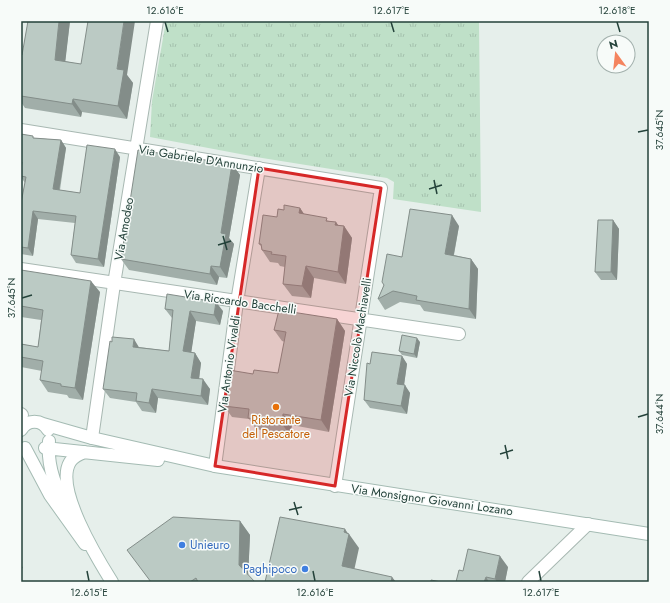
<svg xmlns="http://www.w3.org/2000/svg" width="670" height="603" font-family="Jost,sans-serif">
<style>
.grass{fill:url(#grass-tufts)}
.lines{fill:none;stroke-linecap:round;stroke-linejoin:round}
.minor-casing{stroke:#a8b8b2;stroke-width:14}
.secondary-casing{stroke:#a4bbb3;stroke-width:14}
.minor{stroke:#fff;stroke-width:12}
.secondary{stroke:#fff;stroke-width:12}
.wall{fill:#a1aea9}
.shaded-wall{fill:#838d89}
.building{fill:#bbcac4;stroke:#838d89}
.marked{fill:#d62828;fill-opacity:0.2;stroke:#d62828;stroke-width:3;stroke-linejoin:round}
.ticks{fill:none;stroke:#24423a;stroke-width:1.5}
.food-dot{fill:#e8710a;stroke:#f7fbf9;stroke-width:1.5}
.shop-dot{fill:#3f7fe0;stroke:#f7fbf9;stroke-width:1.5}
.labels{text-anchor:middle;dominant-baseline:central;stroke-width:3;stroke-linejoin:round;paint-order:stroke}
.street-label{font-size:12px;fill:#24423a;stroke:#f7fbf9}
.food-label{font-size:12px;fill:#c56008;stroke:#f7fbf9}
.shop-label{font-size:12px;fill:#366cbe;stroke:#f7fbf9;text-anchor:start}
.neatline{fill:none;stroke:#24423a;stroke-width:1.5}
.ticks-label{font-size:10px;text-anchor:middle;fill:#24423a}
</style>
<defs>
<pattern id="grass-tufts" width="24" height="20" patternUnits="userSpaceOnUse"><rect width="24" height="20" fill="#bfe0c8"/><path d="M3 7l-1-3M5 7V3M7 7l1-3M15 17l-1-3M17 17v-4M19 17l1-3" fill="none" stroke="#a4c1ad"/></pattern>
</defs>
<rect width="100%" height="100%" fill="#e6efeb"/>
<path class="grass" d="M 166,21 L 479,21 L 481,212 L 393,199 L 394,182 L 387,178 L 256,157 L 150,137 L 152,101 Z"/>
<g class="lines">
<defs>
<path id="minor" d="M 21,130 L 381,188 L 335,486
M 21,269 L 459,334
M 21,414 L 22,415
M 92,438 L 114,284 L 157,21
M 215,466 L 237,302 L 259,168
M 528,582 L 588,524"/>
<path id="secondary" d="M 43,424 L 92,438 L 215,466 L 649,534
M 21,430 C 27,419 42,419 48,430
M 49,441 C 47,465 55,488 68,508
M 25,448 L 50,495 L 85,544
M 45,448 L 158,460
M 85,452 C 79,454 73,457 70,462 C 54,488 97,558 112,582"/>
</defs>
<use href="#minor" class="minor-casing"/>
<use href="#secondary" class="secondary-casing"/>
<use href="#minor" class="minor"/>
<use href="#secondary" class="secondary"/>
</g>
<path class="wall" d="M 70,21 L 65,61 L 127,75 L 133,83 L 127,119 L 82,112 L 81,117 L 25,108 L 21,102 L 21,54 L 22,55 Z
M 21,134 L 35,138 L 61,140 L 66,148 L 60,190 L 80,193 L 120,157 L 104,267 L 76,263 L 71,255 L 75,223 L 38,219 L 33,256 L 21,254 L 21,203 L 25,183 L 21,177 Z
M 232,164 L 240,175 L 229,238 L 234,244 L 227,278 L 219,277 L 217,285 L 129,270 L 121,259 Z
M 300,208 L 304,214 L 329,221 L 338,225 L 344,226 L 352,238 L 346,284 L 314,278 L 311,298 L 292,296 L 283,284 L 285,267 L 280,266 L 278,263 L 270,262 L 262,250 L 261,246 L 259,244 L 284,210 Z
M 613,220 L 619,229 L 617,280 L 601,280 L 595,272 Z
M 459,226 L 454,255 L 471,259 L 478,269 L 476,319 L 424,311 L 420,305 L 400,302 L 385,310 L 378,299 L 384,285 L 402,257 Z
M 21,270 L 100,292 L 83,400 L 69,398 L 67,395 L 48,392 L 40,380 L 42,371 L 21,367 L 21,344 L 38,347 L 41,320 L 21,317 Z
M 165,309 L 223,311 L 220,325 L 196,321 L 191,352 L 195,353 L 201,363 L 199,379 L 210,389 L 208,405 L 158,398 L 156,413 L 142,411 L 136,402 L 110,398 L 103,389 L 139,347 L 169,351 L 172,318 Z
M 337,319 L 345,331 L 329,432 L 292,425 L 290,435 L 256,429 L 249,419 L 232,417 L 224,406 L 253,374 L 278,373 L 285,342 L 282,341 L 274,330 Z
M 420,342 L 417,358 L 402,355 L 399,351 Z
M 402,356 L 407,364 L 404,385 L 410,393 L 407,414 L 370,408 L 364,400 L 370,364 Z
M 240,521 L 250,535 L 248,576 L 255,582 L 150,582 Z
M 21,564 L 23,568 L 21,569 Z
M 508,567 L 505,582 L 456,582 L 463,571 Z"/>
<path class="shaded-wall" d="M 59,21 L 70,21 L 64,73 L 55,60 Z
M 124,21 L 135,21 L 127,75 L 133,83 L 127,119 L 118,106 L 117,69 Z
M 73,99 L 82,112 L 81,117 L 72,104 Z
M 61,140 L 66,148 L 58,197 L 53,189 Z
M 115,149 L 120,157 L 104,267 L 98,259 Z
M 232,164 L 240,175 L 229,238 L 234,244 L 227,278 L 220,267 L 221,233 Z
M 300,208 L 308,220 L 299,213 Z
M 33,211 L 38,219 L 33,256 L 28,248 Z
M 452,215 L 459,226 L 452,264 L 445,254 Z
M 613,220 L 619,229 L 617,280 L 611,272 Z
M 336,222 L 343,232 L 344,226 L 352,238 L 346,284 L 338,272 L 335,225 Z
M 471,259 L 478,269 L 476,319 L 469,309 Z
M 211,266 L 219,277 L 217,285 L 210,274 Z
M 306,266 L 314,278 L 311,298 L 302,286 Z
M 91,281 L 100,292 L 83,400 L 75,388 Z
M 216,302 L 223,311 L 220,325 L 214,315 Z
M 190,311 L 196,321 L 190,361 L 183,351 Z
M 337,319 L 345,331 L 329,432 L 321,420 Z
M 417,338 L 420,342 L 417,358 L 414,354 Z
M 134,339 L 140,349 L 133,347 Z
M 195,353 L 201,363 L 198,387 L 191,378 Z
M 402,356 L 407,364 L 403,392 L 397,384 Z
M 203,379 L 210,389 L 208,405 L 201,396 Z
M 405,385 L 410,393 L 407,414 L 401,406 Z
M 152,389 L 158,398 L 156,413 L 149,403 Z
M 283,414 L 292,425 L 290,435 L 282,424 Z
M 240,521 L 250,535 L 248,579 L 239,565 Z
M 345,529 L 349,535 L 349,534 L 359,548 L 352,580 L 342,566 L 344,532 Z
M 500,556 L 508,567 L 505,582 L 497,582 L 495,579 Z
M 392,577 L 396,582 L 391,582 Z
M 486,577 L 489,582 L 484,582 Z"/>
<path class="building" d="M 28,21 L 59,21 L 55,60 L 81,64 L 88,21 L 124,21 L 117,69 L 124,70 L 118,106 L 73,99 L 72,104 L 21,96 L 21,54 L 22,55 Z
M 21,134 L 33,136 L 33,138 L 61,140 L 53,189 L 80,193 L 87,145 L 115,149 L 98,259 L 71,255 L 76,216 L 33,211 L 28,248 L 21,247 L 21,203 L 26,177 L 21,176 L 21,169 L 22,162 L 21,162 Z
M 138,150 L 232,164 L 221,233 L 226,234 L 220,267 L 211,266 L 210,274 L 121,259 Z
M 284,205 L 300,208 L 299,213 L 327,218 L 326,221 L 336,222 L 335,225 L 344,226 L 338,272 L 306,266 L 302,286 L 283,284 L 286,256 L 271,254 L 272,252 L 262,250 L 261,244 L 259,244 L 263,215 L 277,217 L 278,209 L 284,210 Z
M 410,209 L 452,215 L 445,254 L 471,259 L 469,309 L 416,300 L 417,296 L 393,291 L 378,299 L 384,285 L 382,282 L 387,254 L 402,257 Z
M 598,220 L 613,220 L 611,272 L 595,272 Z
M 21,270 L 91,281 L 75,388 L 61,386 L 61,384 L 40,380 L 43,361 L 21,357 L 21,344 L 38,347 L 43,310 L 21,306 Z
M 167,294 L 216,302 L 214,315 L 190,311 L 183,351 L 195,353 L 191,378 L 203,379 L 201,396 L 152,389 L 149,403 L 136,401 L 137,393 L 103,389 L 110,341 L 112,342 L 112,337 L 134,339 L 133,347 L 169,351 L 173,310 L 165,309 Z
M 279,310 L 337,319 L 321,420 L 283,414 L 282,424 L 248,418 L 249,409 L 224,406 L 229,370 L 253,374 L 254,370 L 278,373 L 286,332 L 274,330 Z
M 402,335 L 417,338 L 414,354 L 399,351 Z
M 372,352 L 402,356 L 397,384 L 405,385 L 401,406 L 364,400 L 367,363 L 370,364 Z
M 173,517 L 240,521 L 239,565 L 255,582 L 198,582 L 196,578 L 190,582 L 151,582 L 127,550 Z
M 280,517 L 345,529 L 344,532 L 349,534 L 342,566 L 392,577 L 391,582 L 265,582 Z
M 468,549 L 500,556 L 495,579 L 486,577 L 484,582 L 456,582 L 459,570 L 463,571 Z
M 431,580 L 441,582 L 431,582 Z"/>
<path class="marked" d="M 259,168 L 381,188 L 335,486 L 215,466 Z"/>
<path class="ticks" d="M 165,22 L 168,32M 391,22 L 394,32M 617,22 L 620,32M 638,132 L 648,130M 434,180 L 437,194M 429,189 L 442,185M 223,236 L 227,250M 218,245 L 231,241M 22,298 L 32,295M 638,417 L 648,414M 505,445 L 508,459M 500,454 L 513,450M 294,502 L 298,515M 289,510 L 302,507M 87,571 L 89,581M 313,571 L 315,581M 539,571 L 541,581"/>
<circle class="food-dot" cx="276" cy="407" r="4"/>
<g class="shop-dot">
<circle cx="182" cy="545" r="4"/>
<circle cx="305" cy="569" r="4"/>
</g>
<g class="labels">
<g class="street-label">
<text transform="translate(201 159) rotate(9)">Via Gabriele D'Annunzio</text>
<text transform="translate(124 229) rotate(-80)">Via Amodeo</text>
<text transform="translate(240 302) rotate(8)">Via Riccardo Bacchelli</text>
<text transform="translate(358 337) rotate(-81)">Via Niccolò Machiavelli</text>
<text transform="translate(229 364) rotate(-82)">Via Antonio Vivaldi</text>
<text transform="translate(432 500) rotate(8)">Via Monsignor Giovanni Lozano</text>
</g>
<g class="food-label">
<text x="276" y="420">Ristorante<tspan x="276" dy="14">del Pescatore</tspan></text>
</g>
<g class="shop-label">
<text x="190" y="545">Unieuro</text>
<text x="297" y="569" text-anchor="end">Paghipoco</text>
</g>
</g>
<rect width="670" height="603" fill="none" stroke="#f7fbf9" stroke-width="44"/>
<g transform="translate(616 54) rotate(345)"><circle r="19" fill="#f7fbf9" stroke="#a3b1ad"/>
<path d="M0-3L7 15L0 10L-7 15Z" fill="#f4845f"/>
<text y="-6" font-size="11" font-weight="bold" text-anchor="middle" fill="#24423a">N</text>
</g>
<rect x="22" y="22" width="626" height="559" class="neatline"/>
<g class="ticks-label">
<text x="165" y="14">12.616°E</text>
<text x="391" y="14">12.617°E</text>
<text x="617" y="14">12.618°E</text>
<text transform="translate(659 130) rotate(-90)" y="4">37.645°N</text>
<text transform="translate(11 298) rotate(-90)" y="4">37.645°N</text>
<text transform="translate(659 414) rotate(-90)" y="4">37.644°N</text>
<text x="89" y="596">12.615°E</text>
<text x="315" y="596">12.616°E</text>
<text x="541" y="596">12.617°E</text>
</g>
</svg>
